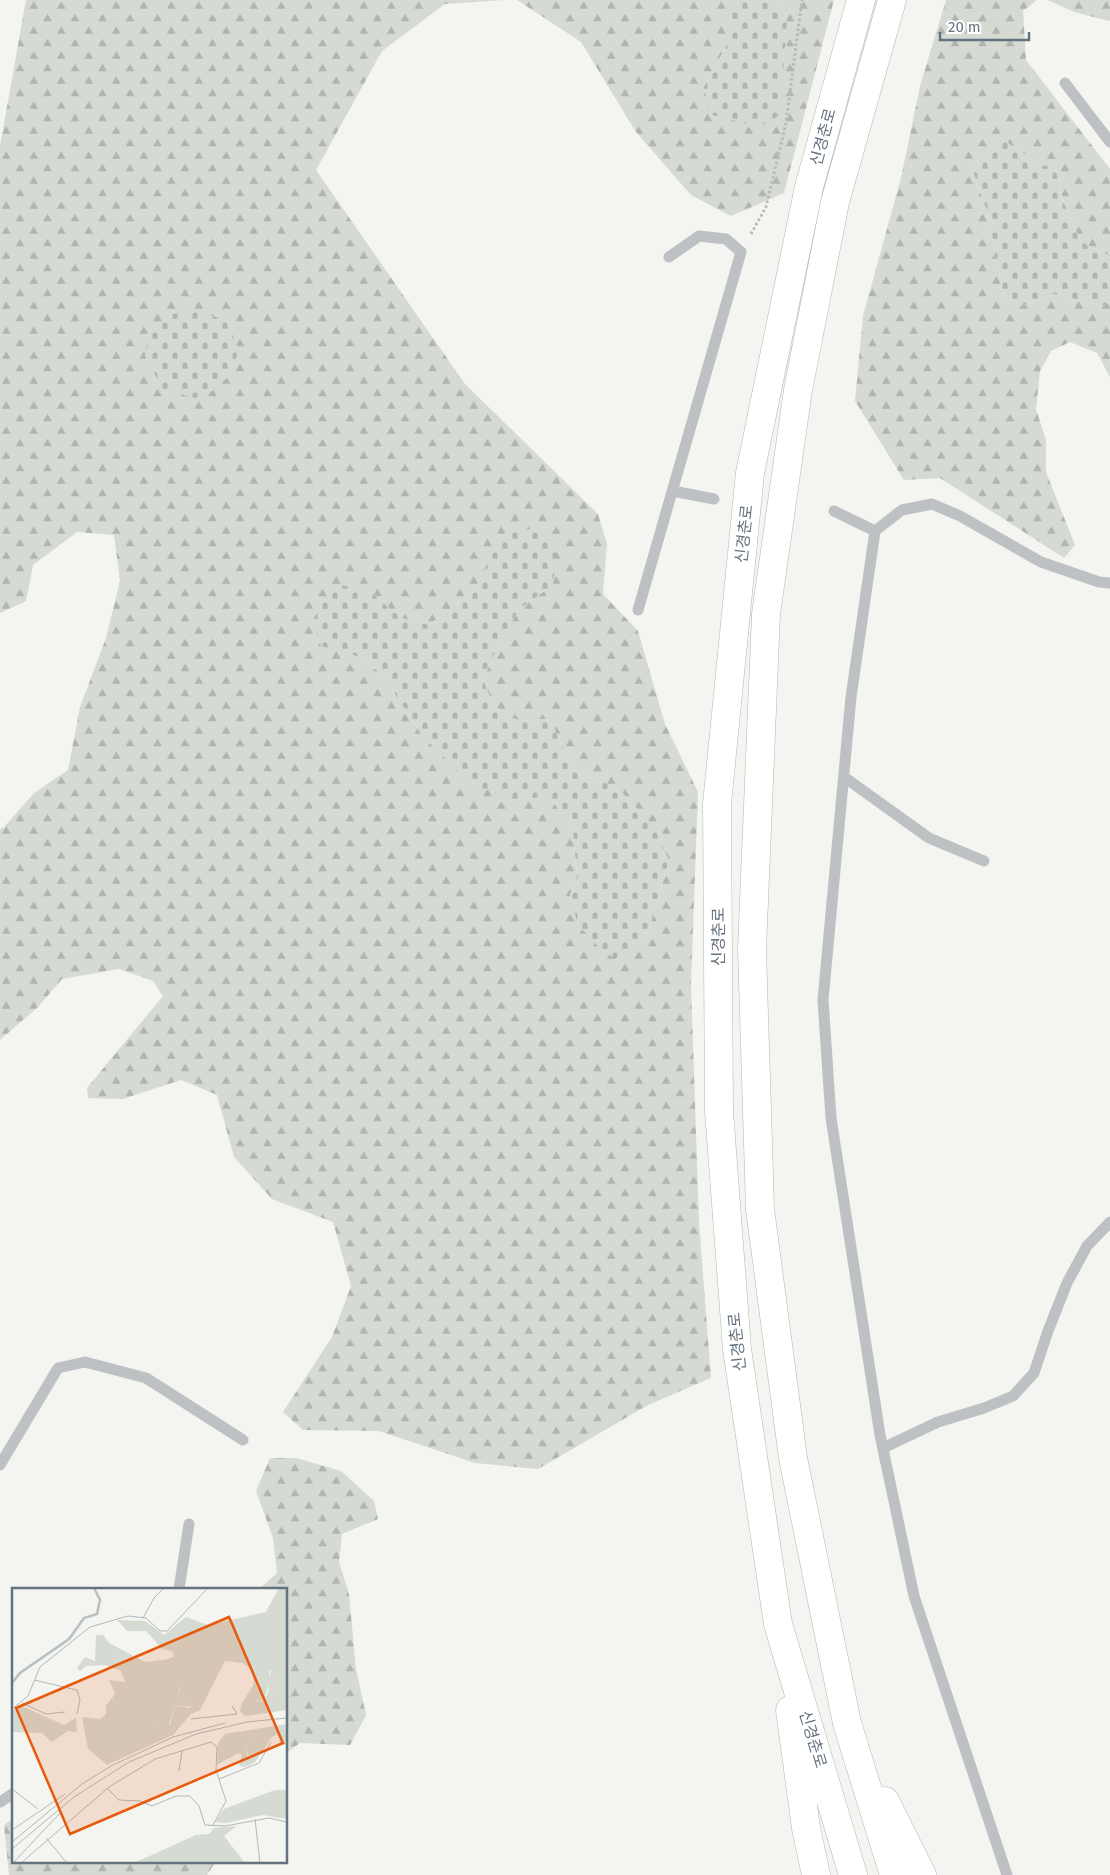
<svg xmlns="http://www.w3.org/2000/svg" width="1110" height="1875" font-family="'Fira Sans','Noto Sans KR',sans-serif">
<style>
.forest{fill:url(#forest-firs);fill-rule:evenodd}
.cemetery{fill:url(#cemetery-stones)}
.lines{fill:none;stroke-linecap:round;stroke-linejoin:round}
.trunk-casing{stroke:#b2b5b8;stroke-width:29}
.path{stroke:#b7babc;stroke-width:3;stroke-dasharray:2.5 2.5;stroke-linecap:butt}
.service{stroke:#bdc1c4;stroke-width:11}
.trunk{stroke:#fff;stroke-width:28}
.labels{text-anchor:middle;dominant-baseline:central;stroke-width:5;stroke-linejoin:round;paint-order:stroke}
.street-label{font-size:16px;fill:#65737f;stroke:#fff}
.inset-river{fill:none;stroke:#b6c1c4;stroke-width:2.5}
.inset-road{fill:none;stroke:#b2b8bc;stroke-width:1}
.view{fill:#e8590c;fill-opacity:0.15;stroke:#e8590c;stroke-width:2.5}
.inset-edge{fill:none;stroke:#65737f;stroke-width:2.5}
</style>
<defs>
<pattern id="forest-firs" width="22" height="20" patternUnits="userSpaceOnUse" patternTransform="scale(1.25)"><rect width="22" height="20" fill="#d5dad2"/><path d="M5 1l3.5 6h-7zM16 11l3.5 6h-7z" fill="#b0b5b0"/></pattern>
<pattern id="cemetery-stones" width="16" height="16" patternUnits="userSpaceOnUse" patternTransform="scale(1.25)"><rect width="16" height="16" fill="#d5dad2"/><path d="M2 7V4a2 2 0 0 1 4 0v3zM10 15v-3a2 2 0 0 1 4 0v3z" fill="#b0b5b0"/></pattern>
</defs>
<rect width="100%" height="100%" fill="#f4f4f0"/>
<path class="forest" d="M 26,0 L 504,0 L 445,4 L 382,51 L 316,170 L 465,384 L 598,514 L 607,544 L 603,594 L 638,631 L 665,724 L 698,792 L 691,984 L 699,1223 L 711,1378 L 648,1405 L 538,1469 L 475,1463 L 379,1431 L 303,1430 L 283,1412 L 332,1337 L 351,1286 L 333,1222 L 272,1199 L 234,1157 L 217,1095 L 181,1080 L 123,1099 L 88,1098 L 87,1088 L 163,996 L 153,981 L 119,969 L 62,979 L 38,1007 L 0,1040 L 0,829 L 4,827 L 34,793 L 68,770 L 80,707 L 106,638 L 120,581 L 114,535 L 77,532 L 33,565 L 26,601 L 0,613 L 0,146 ZM 486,569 L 553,585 L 519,609 L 499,644 L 483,679 L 493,705 L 519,721 L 549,719 L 576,772 L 618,788 L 669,860 L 646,939 L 570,895 L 577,876 L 573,831 L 549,795 L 515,800 L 422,735 L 382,674 L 357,656 L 368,590 L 401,618 L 429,625 L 474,591 Z
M 517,0 L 725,0 L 729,5 L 729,41 L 704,87 L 787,18 L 776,0 L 834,0 L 784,193 L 731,216 L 691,195 L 636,132 L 581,42 Z
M 946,0 L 1037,0 L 1023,11 L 1026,60 L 1110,169 L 1110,256 L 1081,242 L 1064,203 L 1055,167 L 1040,165 L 1002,139 L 971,166 L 986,208 L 1004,297 L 1023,305 L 1054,294 L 1102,306 L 1110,302 L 1110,377 L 1097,353 L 1070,342 L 1051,351 L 1040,371 L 1036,409 L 1046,440 L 1046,472 L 1075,545 L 1064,558 L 940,478 L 904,480 L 855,401 L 863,316 L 901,178 L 920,86 Z
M 1048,0 L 1110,0 L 1110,20 L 1109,21 L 1074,12 Z
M 270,1458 L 296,1458 L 341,1471 L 374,1501 L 378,1519 L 342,1534 L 339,1562 L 349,1594 L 356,1669 L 366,1715 L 350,1745 L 300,1743 L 286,1753 L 286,1589 L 259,1589 L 277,1573 L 273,1538 L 256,1491 Z
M 14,1818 L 14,1861 L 216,1861 L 207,1875 L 9,1875 L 4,1825 Z"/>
<path class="cemetery" d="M 725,0 L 776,0 L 787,18 L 780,115 L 759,127 L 709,114 L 704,87 L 729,41 L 729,5 Z
M 1002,139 L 1040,165 L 1055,167 L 1064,203 L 1081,242 L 1110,256 L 1110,302 L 1102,306 L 1054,294 L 1023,305 L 1004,297 L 986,208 L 971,166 Z
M 193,311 L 227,320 L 237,346 L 236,369 L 214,390 L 195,398 L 163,389 L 145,356 L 148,340 L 167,315 Z
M 532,529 L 558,543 L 553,585 L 519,609 L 499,644 L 483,679 L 493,705 L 519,721 L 549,719 L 576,772 L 618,788 L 654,827 L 669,860 L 646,939 L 615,959 L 601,949 L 578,925 L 570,895 L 577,876 L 573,831 L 549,796 L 515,800 L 470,784 L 422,735 L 382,674 L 357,656 L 321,646 L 312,621 L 335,584 L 368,590 L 401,618 L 429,625 L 474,591 L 502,534 Z"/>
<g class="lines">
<defs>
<path id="trunk" d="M 892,0 L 835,202 L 798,390 L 766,614 L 752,949 L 760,1209 L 793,1458 L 847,1723 L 894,1875
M 790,1710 L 806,1828 L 816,1875
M 885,1801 L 922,1875
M 853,1875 L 778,1624 L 737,1349 L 719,1111 L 717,804 L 750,473 L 809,187 L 861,0"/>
</defs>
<use href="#trunk" class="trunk-casing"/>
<path class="path" d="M 751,234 L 766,207 L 786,123 L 802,0"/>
<path class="service" d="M 1065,83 L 1110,142
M 673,491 L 714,499
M 834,511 L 875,531
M 638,610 L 741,252 L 726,239 L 699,236 L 669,257
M 844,777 L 929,838 L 984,861
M 883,1448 L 938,1422 L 984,1408 L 1013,1396 L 1034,1373 L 1048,1331 L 1067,1283 L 1087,1246 L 1110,1222
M 0,1465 L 58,1368 L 85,1362 L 146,1378 L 243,1440
M 179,1589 L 189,1524
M 0,1802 L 14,1793
M 1007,1875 L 914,1596 L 880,1435 L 831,1118 L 823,1000 L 851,697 L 875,531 L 902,510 L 932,504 L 960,516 L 1041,562 L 1099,582 L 1110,583"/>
<use href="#trunk" class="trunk"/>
</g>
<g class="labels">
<g class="street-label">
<text transform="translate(823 137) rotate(-75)">신경춘로</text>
<text transform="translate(744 534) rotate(-84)">신경춘로</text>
<text transform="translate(718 937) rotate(-90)">신경춘로</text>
<text transform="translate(737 1342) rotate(-96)">신경춘로</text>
<text transform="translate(813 1739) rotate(73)">신경춘로</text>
</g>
</g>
<g transform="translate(12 1588)">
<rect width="275" height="275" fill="#f4f4f0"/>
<path d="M 267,0 L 275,0 L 275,73 L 257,83 L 258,93 L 252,112 L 242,113 L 256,116 L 266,94 L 265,85 L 275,82 L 275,122 L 233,128 L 228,123 L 229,117 L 241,97 L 242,88 L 238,80 L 230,75 L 213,73 L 188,122 L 179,126 L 161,147 L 95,177 L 76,161 L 70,129 L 88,131 L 94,126 L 94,118 L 103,106 L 97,92 L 113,94 L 109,83 L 93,77 L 74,78 L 68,83 L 65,80 L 73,69 L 83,73 L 84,47 L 91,47 L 97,55 L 133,74 L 157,71 L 162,68 L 160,63 L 150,61 L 134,43 L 115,43 L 105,32 L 133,33 L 152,47 L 174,29 L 196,37 L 254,24 ZM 168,99 L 167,108 L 181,112 L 178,120 L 163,117 L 158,137 L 138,143 L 153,130 L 154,113 L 160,101 ZM 10,118 L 52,137 L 64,130 L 65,144 L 56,143 L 40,154 L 30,145 L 0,144 L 0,123 ZM 275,136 L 275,157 L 269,156 L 265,146 L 260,149 L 243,174 L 233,179 L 227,178 L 230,167 L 226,165 L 205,177 L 206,155 L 213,146 ZM 245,148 L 246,160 L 236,169 L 232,158 ZM 263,202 L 275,202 L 275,231 L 251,227 L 215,235 L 203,234 L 212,221 ZM 225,238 L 212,248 L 233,275 L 122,275 L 184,247 L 197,246 L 202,240 Z" fill="#d5dad2" fill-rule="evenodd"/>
<path d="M 275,73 L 275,82 L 265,85 L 266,94 L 256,116 L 242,123 L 239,115 L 252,112 L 256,105 L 259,80 ZM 162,94 L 167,95 L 167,108 L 181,112 L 183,119 L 163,117 L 155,143 L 142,148 L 138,143 L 153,130 L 151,120 ZM 245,148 L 250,150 L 249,157 L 238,171 L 232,158 Z" fill="#d5dad2"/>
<path class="inset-river" d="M 0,95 L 8,85 L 57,51 L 72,30 L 85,26 L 88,12 L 82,0"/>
<path class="inset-road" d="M 131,30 L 142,10 L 152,0M 22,92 L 65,102 L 68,112 L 65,126M 10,115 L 34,126 L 53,124M 0,121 L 16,108 L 28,79 L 78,39 L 116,28 L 134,30 L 148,43 L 155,43 L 196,0M 179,131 L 225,126 L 220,118M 167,183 L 170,163M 207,191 L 247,175 L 259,154M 95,200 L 107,212 L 128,213 L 140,218 L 164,208 L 178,208 L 187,218 L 193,237 L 213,238 L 257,230 L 275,234M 0,201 L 26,221M 243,231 L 248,275M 0,242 L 53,206M 34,250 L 55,275M 0,254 L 70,196 L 99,178 L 161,149 L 213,135M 0,261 L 62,209 L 117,174 L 184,146 L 235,134 L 275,130M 1,275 L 49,224M 9,275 L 97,199 L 143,171 L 199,154 L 205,159 L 204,182 L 214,213 L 201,237"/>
<path class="view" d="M 217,29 L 271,155 L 58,246 L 4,120 Z"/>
<rect width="275" height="275" class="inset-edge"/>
</g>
<path d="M940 32v8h89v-8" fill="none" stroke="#65737f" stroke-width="2.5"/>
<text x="948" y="32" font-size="15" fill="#65737f" stroke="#ffffff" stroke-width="4" paint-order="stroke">20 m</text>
</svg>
